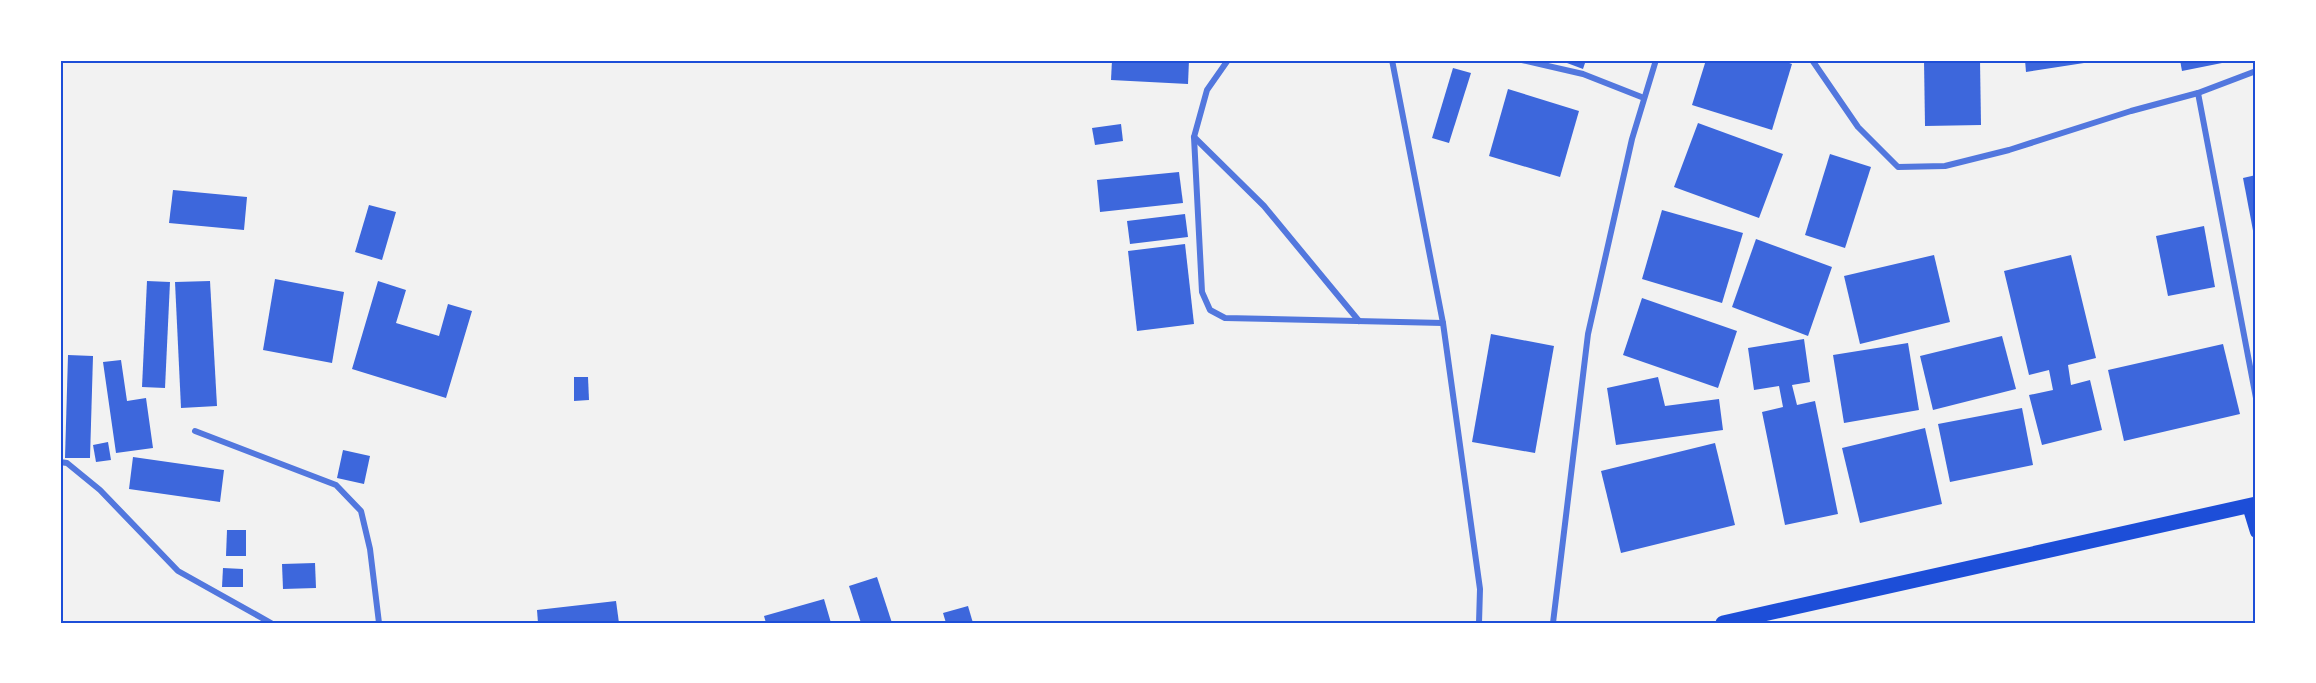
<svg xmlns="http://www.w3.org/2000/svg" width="2316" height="683" viewBox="0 0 2316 683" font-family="Signika,sans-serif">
	<rect width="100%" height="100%" fill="#f2f2f2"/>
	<g fill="#3d67dc">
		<polygon points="1112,60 1189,60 1188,84 1111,80"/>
		<polygon points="1559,60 1586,60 1583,69"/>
		<polygon points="1706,60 1781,60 1792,64 1772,130 1692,105"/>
		<polygon points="1924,60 1980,60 1981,125 1925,126"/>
		<polygon points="2025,60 2097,60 2097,61 2026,72"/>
		<polygon points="2180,60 2232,60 2232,61 2182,71"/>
		<polygon points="1453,68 1471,73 1449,143 1432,138"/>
		<polygon points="1508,89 1579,111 1560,177 1489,156"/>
		<polygon points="1698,123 1783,154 1759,218 1674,187"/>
		<polygon points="1121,124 1123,141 1095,145 1092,128"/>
		<polygon points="1830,154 1871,167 1845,248 1805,235"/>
		<polygon points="1179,172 1183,203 1100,212 1097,180"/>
		<polygon points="2256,175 2256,241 2255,241 2243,178"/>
		<polygon points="173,190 247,197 244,230 169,223"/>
		<polygon points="369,205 396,212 382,260 355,252"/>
		<polygon points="1662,210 1743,233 1722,303 1642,279"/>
		<polygon points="1185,214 1188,237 1130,244 1127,221"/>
		<polygon points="2204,226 2215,287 2168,296 2156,236"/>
		<polygon points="1756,239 1832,267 1808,336 1732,307"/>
		<polygon points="1185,244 1194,324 1137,331 1128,251"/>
		<polygon points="1934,255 1950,322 1860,344 1844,276"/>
		<polygon points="2071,255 2096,358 2068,365 2071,385 2090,380 2102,430 2042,445 2029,395 2053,390 2049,370 2029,375 2004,271"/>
		<polygon points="275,279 344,292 332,363 263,350"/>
		<polygon points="147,281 170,282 165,388 142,387"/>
		<polygon points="210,281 217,406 181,408 175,282"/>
		<polygon points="378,281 406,290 396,323 439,336 448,304 472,311 446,398 352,369"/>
		<polygon points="1642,298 1737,331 1718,388 1623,355"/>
		<polygon points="1491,334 1554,346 1535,453 1472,442"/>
		<polygon points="2002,336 2016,389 1933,410 1920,356"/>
		<polygon points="1804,339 1810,382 1792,385 1797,405 1815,401 1838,514 1785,525 1762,412 1783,407 1779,386 1754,390 1748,348"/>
		<polygon points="1908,343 1919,410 1844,423 1833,355"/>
		<polygon points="2223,344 2240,414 2124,441 2108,370"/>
		<polygon points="68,355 93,356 90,458 65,458"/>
		<polygon points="121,360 127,401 146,398 153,448 116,453 103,362"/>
		<polygon points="574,377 588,377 589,400 574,401"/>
		<polygon points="1658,377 1665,406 1719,399 1723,430 1616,445 1607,388"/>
		<polygon points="2022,408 2033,465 1950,482 1938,424"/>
		<polygon points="1925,428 1942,504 1860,523 1842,448"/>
		<polygon points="108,442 111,460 96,462 93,445"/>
		<polygon points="1715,443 1735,525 1621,553 1601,471"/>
		<polygon points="343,450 370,456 364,484 337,478"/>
		<polygon points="133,457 224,470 220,502 129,489"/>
		<polygon points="227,530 246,530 246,556 226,556"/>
		<polygon points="315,563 316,588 283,589 282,564"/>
		<polygon points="223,568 243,569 243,587 222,587"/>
		<polygon points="877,577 892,623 861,623 849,586"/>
		<polygon points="824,599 831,623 766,623 764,616"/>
		<polygon points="616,601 619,623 538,623 537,610"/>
		<polygon points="968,606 973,623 946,623 943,613"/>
	</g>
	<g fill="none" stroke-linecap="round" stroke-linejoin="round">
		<g stroke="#5277de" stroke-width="6">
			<polyline points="1228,60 1207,90 1194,137 1202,292 1210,310 1225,318 1443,323"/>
			<polyline points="1392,60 1443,323 1480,589 1479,623"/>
			<polyline points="1522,60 1583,74 1644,98"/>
			<polyline points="1812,60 1858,127 1898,167 1945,166 2009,150 2131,111 2198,93 2256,71"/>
			<polyline points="2198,93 2256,398"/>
			<polyline points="1194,137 1264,206 1359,321"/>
			<polyline points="195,431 336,485 361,511 370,549 379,623"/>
			<polyline points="60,462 67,463 100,490 178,571 271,623"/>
			<polyline points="1553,623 1588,334 1632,139 1656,60"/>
		</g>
		<polyline stroke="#1d4ed8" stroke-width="12" points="2248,506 2256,532"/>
		<polyline stroke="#1d4ed8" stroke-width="15" points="1723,623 2256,504"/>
	</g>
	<rect width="2316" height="683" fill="none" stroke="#ffffff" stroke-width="123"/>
	<rect x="62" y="62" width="2192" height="560" fill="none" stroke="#1d4ed8" stroke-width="2"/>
</svg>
